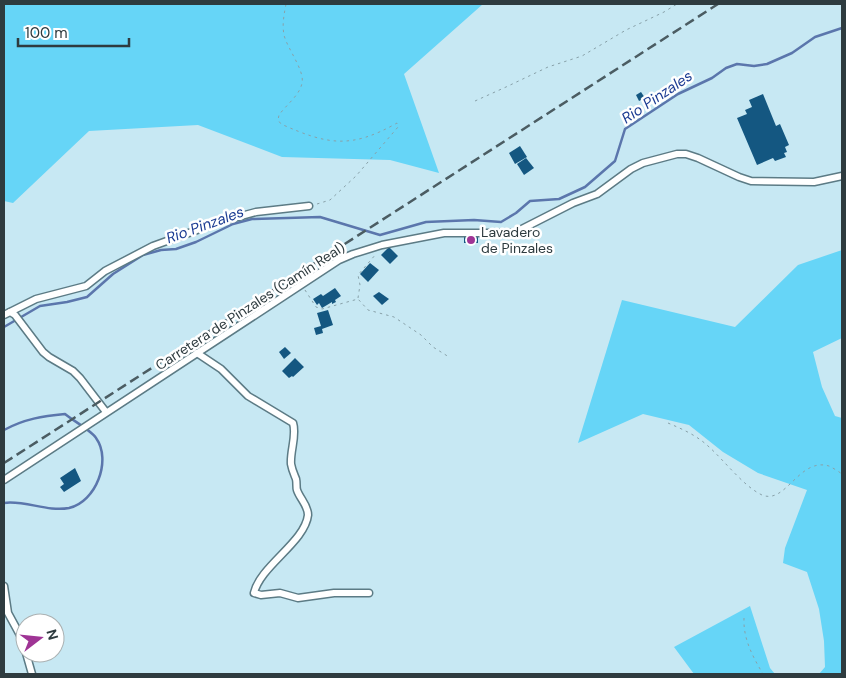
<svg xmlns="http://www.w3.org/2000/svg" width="846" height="678" viewBox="0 0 846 678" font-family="'DM Sans',sans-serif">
	<rect width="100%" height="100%" fill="#c7e8f3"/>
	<g fill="#66d5f7">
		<polygon points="4,4 483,4 404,74 439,173 390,160 282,157 198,125 89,131 13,203 4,201"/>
		<polygon points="842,250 842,338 813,352 822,387 835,416 842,418 842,674 819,674 825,667 824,641 819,609 807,572 783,563 785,548 807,490 758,473 723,452 689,425 643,414 578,443 622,300 735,327 798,265"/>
		<polygon points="750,606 770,668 775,674 694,674 674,647"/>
	</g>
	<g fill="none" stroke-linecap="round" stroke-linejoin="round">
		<g stroke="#5b76ac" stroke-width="2.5">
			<polyline points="4,327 40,306 67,302 87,297 113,274 143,255 161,250 176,249 196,242 233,224 252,219 320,217 380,235 426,222 474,220 501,222 516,213 530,201 559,199 585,187 615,161 625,129 678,94 712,78 726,68 737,64 754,66 767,64 792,53 815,37 842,28"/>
			<path d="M4 430C24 419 43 416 65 414 72 420 92 431 96 438 112 460 96 502 69 508 47 512 25 500 4 503"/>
		</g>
	</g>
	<g fill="#145781">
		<polygon points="641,92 645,98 639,101 636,95"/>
		<polygon points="763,94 776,126 780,124 789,145 785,147 787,152 784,153 786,157 775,161 773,158 757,165 737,118 747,114 745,110 752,107 749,100"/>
		<polygon points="520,146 527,157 515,164 509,153"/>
		<polygon points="526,158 534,168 524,175 517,164"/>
		<rect x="464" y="236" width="14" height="7"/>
		<polygon points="389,247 398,256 390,264 381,255"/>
		<polygon points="370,263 379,270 368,282 360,274"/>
		<polygon points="335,288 341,296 335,300 336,302 332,304 332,302 322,308 319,303 317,305 313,299 321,294 323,296"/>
		<polygon points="379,292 389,299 382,305 373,296"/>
		<polygon points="328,310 333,325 322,329 323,333 316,335 314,328 321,326 317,313"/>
		<polygon points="285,347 291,353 284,359 279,352"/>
		<polygon points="295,358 304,367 293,377 292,376 289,378 282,371"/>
		<polygon points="75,468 81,481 64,492 60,487 64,484 60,478"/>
	</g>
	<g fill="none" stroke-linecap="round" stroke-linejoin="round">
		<defs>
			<g id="street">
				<polyline points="10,312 36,299 86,286 105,271 153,246 219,222 256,212 309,206"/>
				<polyline points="4,315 10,312 15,315 43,352 49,357 73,371 80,378 106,412"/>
				<path d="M197 353 221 369 248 396 293 423C297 435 290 451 291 464 292 470 294 474 296 479 297 483 296 487 297 490 300 499 308 505 308 515 305 542 260 566 254 593L261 595 280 593 298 598 334 593H369"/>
				<polyline points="4,480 339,260 353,254 382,245 444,233 514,233 573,203 597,194 631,169 643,163 677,154 686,154 698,158 739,177 751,181 814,182 842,176"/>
				<polyline points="4,586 8,613 20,635 25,651"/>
				<polyline points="26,653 32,674"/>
			</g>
		</defs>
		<use href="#street" stroke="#5c7b85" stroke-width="9"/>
		<g stroke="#88a1a9" stroke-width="1" stroke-dasharray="2.5 4" stroke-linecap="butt">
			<path d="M286 4C284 15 282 24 284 35 287 48 305 71 302 83 300 95 286 105 279 115L278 120 281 124C328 145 351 149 397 123L398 127 356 176 330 200 317 204"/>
			<polyline points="475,101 506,87 548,67 582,56 626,30 664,12 677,4"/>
			<polyline points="305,290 316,307 322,309 358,299 368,310 394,317 421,335 433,347 449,357"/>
			<polyline points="358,298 360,285 358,275 376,254"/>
			<path d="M668 423C682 429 696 435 708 446 724 460 743 486 762 495 786 505 799 457 829 466 833 468 838 471 842 474"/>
			<path d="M744 618C743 639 753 657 763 674"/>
		</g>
		<use href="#street" stroke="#fff" stroke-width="6"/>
		<polyline stroke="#4b5c62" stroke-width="2.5" stroke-dasharray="10 5" stroke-linecap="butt" points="4,463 718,4"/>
	</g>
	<circle fill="#9f3495" stroke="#fff" stroke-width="2" cx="471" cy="240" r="5"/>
	<g text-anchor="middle" stroke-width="5" stroke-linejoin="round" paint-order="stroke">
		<g font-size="14" fill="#2e3b3f" stroke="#fff" text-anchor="start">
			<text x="481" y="237">Lavadero<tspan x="481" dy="16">de Pinzales</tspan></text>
		</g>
		<g font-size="14" fill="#2e3b3f" stroke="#fff">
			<text transform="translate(250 306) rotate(-33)" y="5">Carretera de Pinzales (Camín Real)</text>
		</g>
		<g font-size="15" font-style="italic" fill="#1c3c93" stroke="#fff">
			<text transform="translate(657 97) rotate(-34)" y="5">Rio Pinzales</text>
			<text transform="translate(205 225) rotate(-20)" y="5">Rio Pinzales</text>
		</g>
	</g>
	<rect width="846" height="678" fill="none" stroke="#2e3b3f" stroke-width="10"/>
	<g transform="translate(40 638) rotate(74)"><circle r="24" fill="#ffffff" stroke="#abb1b2"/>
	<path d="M0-4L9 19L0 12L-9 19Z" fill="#9f3495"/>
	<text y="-8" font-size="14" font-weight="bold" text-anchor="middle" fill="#2e3b3f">N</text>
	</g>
	<path d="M18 38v8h111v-8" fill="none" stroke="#2e3b3f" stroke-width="2.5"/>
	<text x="25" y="38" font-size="15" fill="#2e3b3f" stroke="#ffffff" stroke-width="4" paint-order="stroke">100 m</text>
</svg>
